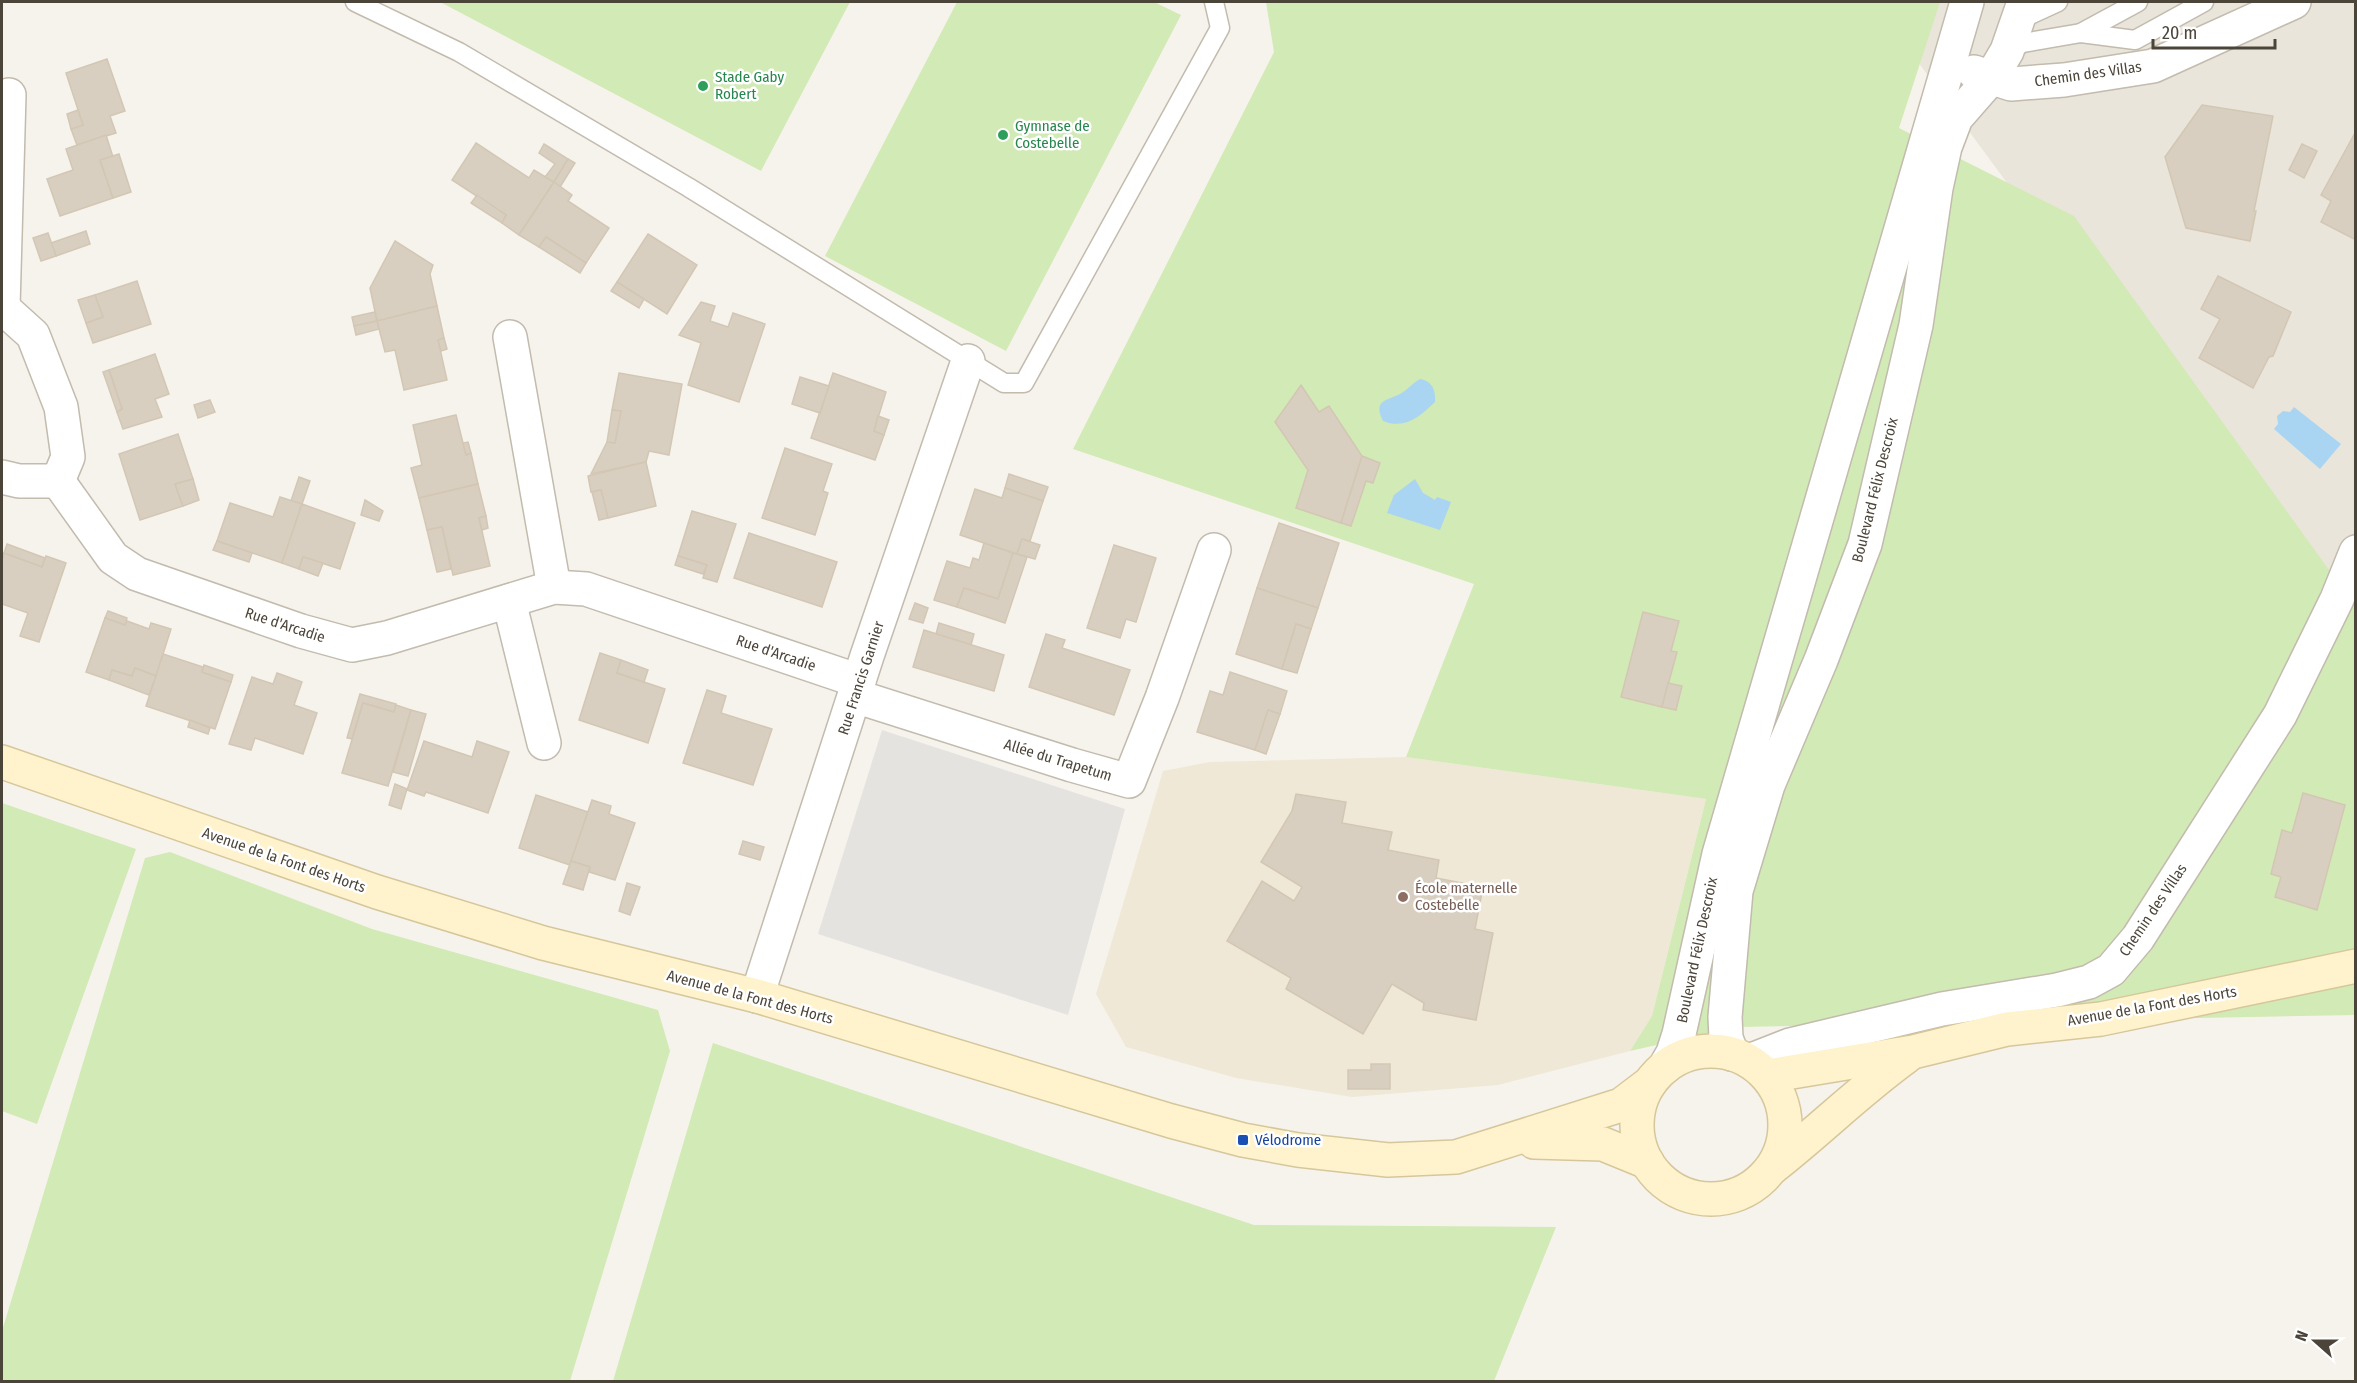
<svg xmlns="http://www.w3.org/2000/svg" width="2357" height="1383" viewBox="0 0 2357 1383" font-family="'Fira Sans Condensed',sans-serif">
	<rect width="100%" height="100%" fill="#f6f3ec"/>
	<polygon fill="#eae5da" points="1896,2 2355,2 2355,969 2271,541 1890,24"/>
	<polygon fill="#efe8d6" points="1406,757 1706,799 1652,1016 1630,1051 1498,1085 1352,1097 1236,1078 1126,1047 1096,994 1163,771 1210,762"/>
	<g fill="#d2eab5">
		<polygon points="440,2 850,2 761,171"/>
		<polygon points="957,2 1154,2 1181,15 1006,351 825,256"/>
		<polygon points="1266,2 1940,2 1899,128 2074,216 2355,606 2355,1015 1736,1027 1630,1051 1652,1016 1706,799 1406,757 1474,584 1073,449 1274,52"/>
		<polygon points="2,803 136,849 37,1124 2,1111"/>
		<polygon points="170,852 372,929 658,1010 670,1051 570,1381 2,1381 2,1331 145,858"/>
		<polygon points="713,1043 1254,1225 1556,1227 1494,1381 613,1381"/>
	</g>
	<polygon fill="#e5e3e0" points="882,730 1125,809 1068,1015 818,934"/>
	<g fill="#a9d4f2">
		<path d="M1420 379C1432 381 1436 390 1435 402 1420 416 1406 430 1383 421 1373 400 1386 401 1400 394 1408 390 1412 383 1420 379Z"/>
		<polygon points="2294,407 2341,444 2320,469 2274,429 2278,424 2277,416 2283,411 2290,412"/>
		<polygon points="1415,479 1423,493 1435,500 1437,497 1451,502 1440,530 1387,513 1394,495"/>
	</g>
	<g fill="#d8cfc1" stroke="#d3c7b4" stroke-width="1.5">
		<polygon points="107,59 125,111 110,116 116,133 77,145 71,129 83,125 66,73"/>
		<polygon points="2202,105 2273,116 2254,211 2256,211 2250,241 2186,228 2165,157"/>
		<polygon points="78,110 83,125 71,129 67,114"/>
		<polygon points="2356,131 2356,240 2321,222 2331,201 2321,195"/>
		<polygon points="106,135 113,157 100,160 113,198 60,216 47,179 73,170 66,149"/>
		<polygon points="476,143 529,178 534,170 554,182 519,235 502,223 506,215 452,180"/>
		<polygon points="544,144 568,159 554,182 545,177 555,164 539,153"/>
		<polygon points="2302,144 2317,151 2304,178 2289,170"/>
		<polygon points="119,154 131,192 113,198 100,160"/>
		<polygon points="568,159 575,163 560,187 554,182"/>
		<polygon points="554,182 572,195 568,201 609,228 586,263 546,237 539,247 519,235"/>
		<polygon points="477,195 506,215 502,223 471,203"/>
		<polygon points="86,231 90,244 56,256 51,243"/>
		<polygon points="48,233 56,256 41,261 33,238"/>
		<polygon points="648,234 697,265 667,314 617,282"/>
		<polygon points="546,237 586,263 580,273 539,247"/>
		<polygon points="395,241 433,265 430,274 437,306 377,321 370,288"/>
		<polygon points="2218,276 2291,312 2273,356 2269,357 2253,388 2199,358 2220,319 2201,309"/>
		<polygon points="137,281 151,324 93,343 86,323 103,317 95,295"/>
		<polygon points="617,282 644,299 639,308 611,291"/>
		<polygon points="95,295 103,317 86,323 78,300"/>
		<polygon points="701,302 715,306 710,321 728,327 733,313 765,324 739,402 688,385 701,343 679,335"/>
		<polygon points="437,306 444,338 438,340 447,380 404,390 395,350 385,352 377,321"/>
		<polygon points="375,312 377,321 354,326 352,317"/>
		<polygon points="377,321 379,329 356,335 354,326"/>
		<polygon points="444,338 447,349 441,351 438,340"/>
		<polygon points="155,354 169,394 155,399 162,417 123,429 117,412 122,409 109,370"/>
		<polygon points="109,370 122,409 117,412 103,372"/>
		<polygon points="619,373 682,384 669,455 649,451 646,462 591,474 607,442 615,443 621,411 612,410"/>
		<polygon points="833,373 886,392 874,431 884,435 875,460 811,438"/>
		<polygon points="800,377 829,386 820,413 792,404"/>
		<polygon points="1301,385 1319,412 1329,406 1362,456 1341,523 1296,508 1308,470 1275,422"/>
		<polygon points="210,400 215,412 198,418 194,405"/>
		<polygon points="612,410 621,411 615,443 607,442"/>
		<polygon points="456,415 466,455 471,453 478,484 419,498 411,468 422,465 413,425"/>
		<polygon points="878,416 889,420 884,435 874,431"/>
		<polygon points="178,434 193,479 175,484 183,506 140,520 119,454"/>
		<polygon points="468,442 471,453 466,455 463,443"/>
		<polygon points="785,448 832,464 823,491 828,493 815,535 762,518"/>
		<polygon points="1362,456 1380,463 1373,483 1366,481 1351,526 1341,523"/>
		<polygon points="646,462 656,506 608,518 601,490 591,492 588,476"/>
		<polygon points="1009,474 1048,487 1043,501 1005,488"/>
		<polygon points="299,477 310,481 302,504 291,501"/>
		<polygon points="193,479 199,500 183,506 175,484"/>
		<polygon points="478,484 486,516 479,518 490,566 453,575 442,527 427,530 419,498"/>
		<polygon points="1005,488 1043,501 1030,541 1022,539 1017,554 960,535 975,489 1002,498"/>
		<polygon points="601,490 608,518 599,520 592,492"/>
		<polygon points="280,497 302,504 282,563 217,541 230,503 273,517"/>
		<polygon points="365,500 383,511 379,521 361,515"/>
		<polygon points="302,504 355,523 340,569 303,557 299,569 282,563"/>
		<polygon points="692,511 736,524 717,582 703,578 707,565 678,556"/>
		<polygon points="486,516 488,528 482,530 479,518"/>
		<polygon points="1279,523 1339,543 1318,608 1257,588"/>
		<polygon points="442,527 451,569 437,572 427,530"/>
		<polygon points="749,533 837,562 822,607 734,578"/>
		<polygon points="1022,539 1040,545 1035,559 1017,554"/>
		<polygon points="217,541 252,553 249,562 213,550"/>
		<polygon points="984,543 1013,553 998,599 964,588 957,607 934,600 947,561 970,568 973,558 979,560"/>
		<polygon points="7,544 45,558 42,567 4,553"/>
		<polygon points="1114,545 1156,558 1136,622 1126,619 1120,638 1087,628"/>
		<polygon points="4,553 42,567 46,556 66,563 39,642 20,636 28,613 2,604 2,560"/>
		<polygon points="1013,553 1027,557 1005,623 957,607 964,588 998,599"/>
		<polygon points="678,556 707,565 703,574 675,565"/>
		<polygon points="303,557 323,563 318,576 299,569"/>
		<polygon points="1257,588 1318,608 1311,629 1296,624 1282,669 1236,654"/>
		<polygon points="915,603 928,608 923,623 909,619"/>
		<polygon points="108,611 127,618 125,625 105,618"/>
		<polygon points="1643,612 1679,621 1671,651 1677,652 1662,707 1621,697"/>
		<polygon points="105,618 125,625 127,621 149,629 151,623 171,629 156,676 135,668 132,676 112,670 109,680 86,672"/>
		<polygon points="939,623 974,634 971,645 936,634"/>
		<polygon points="1296,624 1311,629 1297,673 1282,669"/>
		<polygon points="924,630 1004,655 994,691 913,667"/>
		<polygon points="1046,634 1065,640 1062,648 1130,670 1114,715 1029,687"/>
		<polygon points="600,653 621,660 617,673 665,689 648,743 579,720"/>
		<polygon points="163,654 203,667 202,672 231,682 215,729 146,706"/>
		<polygon points="621,660 648,670 644,682 617,673"/>
		<polygon points="204,665 233,675 231,682 202,672"/>
		<polygon points="135,668 156,676 149,695 109,680 112,670 132,676"/>
		<polygon points="1230,672 1287,691 1280,714 1268,710 1255,750 1197,732 1210,691 1223,695"/>
		<polygon points="277,673 302,682 294,705 317,713 303,754 255,738 251,750 229,744 252,677 273,684"/>
		<polygon points="1668,683 1682,686 1676,710 1662,707"/>
		<polygon points="707,690 726,696 721,713 772,729 753,785 683,763"/>
		<polygon points="360,694 396,704 394,712 363,703 352,739 347,738"/>
		<polygon points="363,703 394,712 396,705 411,710 388,786 342,773"/>
		<polygon points="411,710 426,714 408,776 393,772"/>
		<polygon points="1268,710 1280,714 1266,754 1255,750"/>
		<polygon points="190,720 210,728 208,734 188,727"/>
		<polygon points="424,741 472,757 477,741 509,752 488,813 426,792 424,796 407,790"/>
		<polygon points="395,784 407,789 401,809 389,805"/>
		<polygon points="2303,793 2345,805 2317,910 2275,897 2281,877 2271,874 2282,830 2292,833"/>
		<polygon points="1296,794 1346,802 1342,823 1392,832 1388,850 1439,860 1436,878 1483,887 1475,929 1493,933 1476,1020 1423,1010 1424,1003 1392,984 1363,1034 1286,989 1291,978 1227,941 1262,881 1294,901 1302,887 1261,862 1292,811"/>
		<polygon points="536,795 588,812 570,865 519,848"/>
		<polygon points="592,800 611,806 609,814 635,823 615,880 589,872 590,867 571,861"/>
		<polygon points="743,841 764,847 760,860 739,854"/>
		<polygon points="571,861 590,867 583,890 563,884"/>
		<polygon points="627,883 640,887 630,915 619,911"/>
		<polygon points="1371,1064 1390,1064 1390,1089 1348,1089 1348,1070 1371,1070"/>
	</g>
	<g fill="none" stroke-linecap="round" stroke-linejoin="round">
		<defs>
			<g id="service">
				<polyline points="355,2 459,52 688,187 1004,383 1024,383 1220,28 1214,2"/>
				<polyline points="2017,21 2058,2"/>
				<polyline points="2081,33 2138,2"/>
				<polyline points="2007,51 2023,43 2081,33 2135,40 2204,2"/>
			</g>
			<g id="minor">
				<polyline points="1974,72 2011,84 2064,80 2153,66 2294,2"/>
				<polyline points="2,307 33,335 61,407 68,457 58,481"/>
				<polyline points="3,307 9,95"/>
				<polyline points="510,337 554,587"/>
				<polyline points="2,477 19,481 58,481"/>
				<polyline points="58,481 113,558 137,574 301,631 352,645 387,638 554,587 586,589 859,681"/>
				<polyline points="509,601 544,743"/>
				<polyline points="855,696 1072,765 1129,781 1162,698 1214,550"/>
				<polyline points="757,996 867,656 968,361"/>
				<polyline points="1732,1054 1726,1038 1725,1017 1736,891 1768,785 1821,660 1865,544 1916,325 1936,188 1945,147 1956,118 1991,78 2007,51 2024,2"/>
				<polyline points="1749,1061 1790,1045 1942,1009 2057,990 2089,982 2111,970 2138,938 2280,715 2337,599 2356,552"/>
				<polyline points="1665,1067 1673,1053 1679,1034 1719,854 1967,2"/>
			</g>
			<g id="secondary">
				<polyline points="2,762 377,892 543,943 757,996 1171,1121 1243,1140 1298,1150 1388,1160 1456,1157 1621,1105 1650,1083"/>
				<circle cx="1711" cy="1125" r="74"/>
				<polyline points="1767,1076 1913,1052 2007,1029 2101,1019 2356,966"/>
				<polyline points="1534,1142 1603,1144 1647,1162"/>
				<path d="M1773 1167C1819 1131 1859 1091 1906 1057"/>
			</g>
		</defs>
		<use href="#service" stroke="#c2bbae" stroke-width="21"/>
		<use href="#minor" stroke="#c2bbae" stroke-width="36"/>
		<use href="#secondary" stroke="#d6c79b" stroke-width="36"/>
		<use href="#service" stroke="#fff" stroke-width="18"/>
		<use href="#minor" stroke="#fff" stroke-width="33"/>
		<use href="#secondary" stroke="#fff3cd" stroke-width="33"/>
	</g>
	<g fill="#2e9e5b" stroke="#fff" stroke-width="2">
		<circle cx="703" cy="86" r="6"/>
		<circle cx="1003" cy="135" r="6"/>
	</g>
	<circle fill="#8d6e63" stroke="#fff" stroke-width="2" cx="1403" cy="897" r="6"/>
	<rect fill="#1a4fb4" stroke="#fff" stroke-width="2" x="1237" y="1134" width="12" height="12" rx="3"/>
	<g text-anchor="middle" stroke-width="5" stroke-linejoin="round" paint-order="stroke">
		<g font-size="15" fill="#4b4439" stroke="#fff">
			<text transform="translate(2088 74) rotate(-8)" y="5">Chemin des Villas</text>
			<text transform="translate(1875 490) rotate(-76)" y="5">Boulevard Félix Descroix</text>
			<text transform="translate(285 625) rotate(18)" y="5">Rue d'Arcadie</text>
			<text transform="translate(776 653) rotate(19)" y="5">Rue d'Arcadie</text>
			<text transform="translate(861 678) rotate(-72)" y="5">Rue Francis Garnier</text>
			<text transform="translate(1058 760) rotate(17)" y="5">Allée du Trapetum</text>
			<text transform="translate(284 860) rotate(19)" y="5">Avenue de la Font des Horts</text>
			<text transform="translate(2153 910) rotate(-56)" y="5">Chemin des Villas</text>
			<text transform="translate(1697 950) rotate(-78)" y="5">Boulevard Félix Descroix</text>
			<text transform="translate(750 997) rotate(15)" y="5">Avenue de la Font des Horts</text>
			<text transform="translate(2152 1006) rotate(-10)" y="5">Avenue de la Font des Horts</text>
		</g>
		<g font-size="15" fill="#27864d" stroke="#fff" text-anchor="start">
			<text x="715" y="82">Stade Gaby<tspan x="715" dy="17">Robert</tspan></text>
			<text x="1015" y="131">Gymnase de<tspan x="1015" dy="17">Costebelle</tspan></text>
		</g>
		<g font-size="15" fill="#785e54" stroke="#fff" text-anchor="start">
			<text x="1415" y="893">École maternelle<tspan x="1415" dy="17">Costebelle</tspan></text>
		</g>
		<g font-size="15" fill="#164399" stroke="#fff" text-anchor="start">
			<text x="1255" y="1145">Vélodrome</text>
		</g>
	</g>
	<rect width="2357" height="1383" fill="none" stroke="#4b4439" stroke-width="6"/>
	<g transform="translate(2315 1341) rotate(291)" stroke="#ffffff" stroke-width="4.5" paint-order="stroke">
	<path d="M0-4.5L10 22L0 15L-10 22Z" fill="#4b4439"/>
	<text y="-9" font-size="16" font-weight="bold" text-anchor="middle" fill="#4b4439">N</text>
	</g>
	<path d="M2153 39v9h122v-9" fill="none" stroke="#4b4439" stroke-width="3"/>
	<text x="2162" y="39" font-size="18" fill="#4b4439" stroke="#ffffff" stroke-width="4.5" paint-order="stroke">20 m</text>
</svg>
